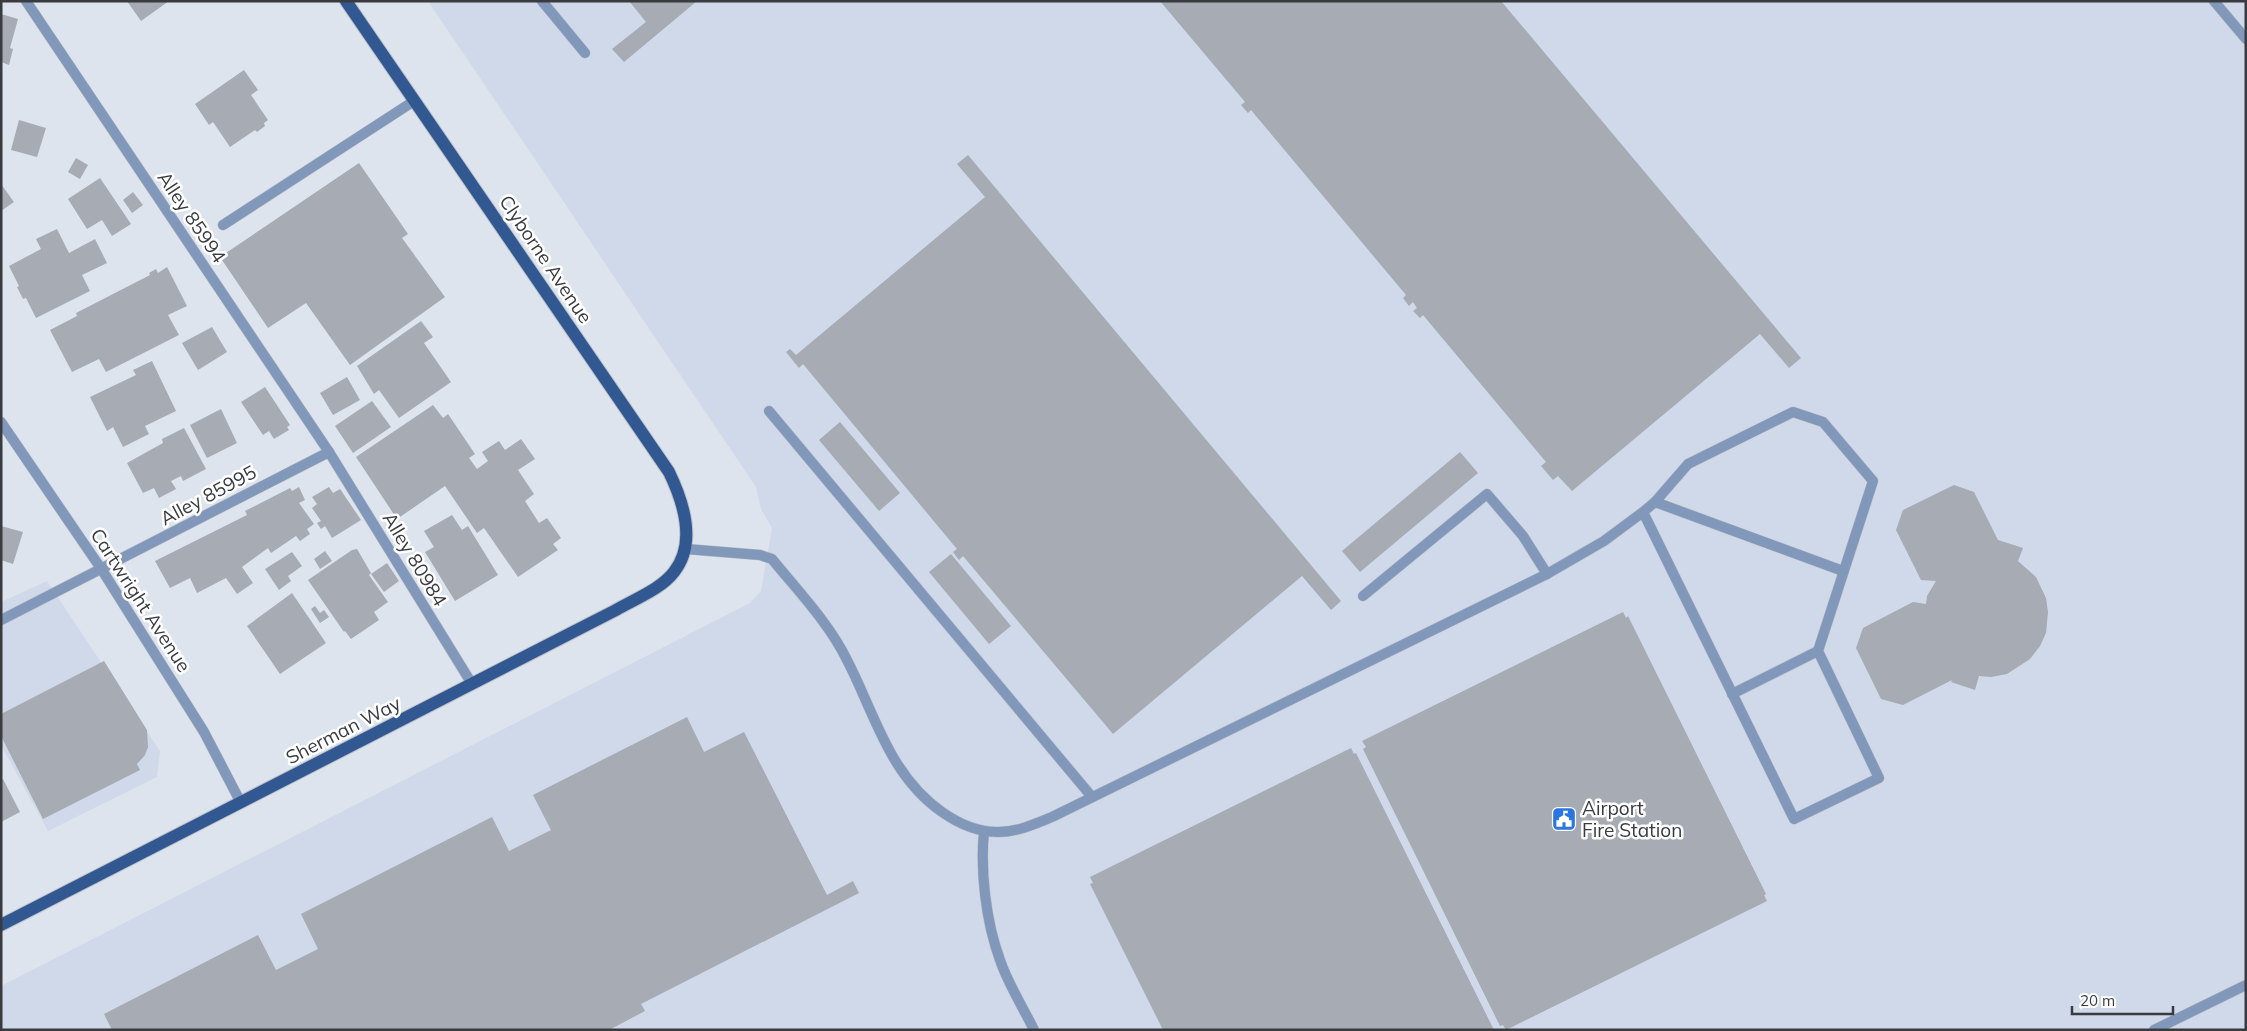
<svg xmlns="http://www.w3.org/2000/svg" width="2247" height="1031" viewBox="0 0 2247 1031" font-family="Mulish,sans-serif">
	<rect width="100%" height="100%" fill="#dee4ed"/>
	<g fill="#cfd9e9">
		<polygon points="428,1 2246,1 2246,1030 1,1030 1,986 750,603 761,591 772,528 761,509 756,487"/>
		<polygon points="47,581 160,751 157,777 48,831 1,745 1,602"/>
	</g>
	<g fill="#a6abb4">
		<polygon points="127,1 169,1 141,21"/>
		<polygon points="629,1 697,1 624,62 612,49 646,22"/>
		<polygon points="1160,1 1501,1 1801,358 1789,368 1760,334 1572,491 1558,476 1553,480 1541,466 1546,462 1423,315 1420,318 1413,311 1417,308 1413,302 1409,306 1403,298 1406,295 1251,110 1248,113 1241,105 1245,102"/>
		<polygon points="1,14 18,19 10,48 13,49 9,65 1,62"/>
		<polygon points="244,70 258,90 251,95 268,120 264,123 265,126 257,132 255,130 230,147 213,122 209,125 195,104"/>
		<polygon points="19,120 46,128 37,157 11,150"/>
		<polygon points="968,155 1341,601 1331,610 1302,576 1113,734 963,556 959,560 953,552 957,549 803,364 799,368 786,352 790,349 796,355 985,197 957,164"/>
		<polygon points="76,158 88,165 80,179 68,172"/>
		<polygon points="359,163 408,234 402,238 445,297 350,365 306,303 268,328 220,257"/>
		<polygon points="100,178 131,224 112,236 102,220 87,229 68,199"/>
		<polygon points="1,184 14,202 1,211"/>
		<polygon points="133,192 143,205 132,213 123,200"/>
		<polygon points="57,229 69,253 95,239 107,263 82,275 90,291 36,318 26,298 23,299 17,287 19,286 9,266 41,249 36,239"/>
		<polygon points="167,267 187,306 168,315 179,335 106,372 99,359 72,372 50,330 77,316 76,313 150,275 149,273 156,269 158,273"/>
		<polygon points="421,321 433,337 424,343 451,382 399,418 379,390 374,394 357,366"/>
		<polygon points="212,327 227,352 198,370 182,343"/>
		<polygon points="152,361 176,411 145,426 149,434 123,447 113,427 107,431 90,397 136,375 133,370"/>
		<polygon points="347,377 360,400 333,415 320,393"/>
		<polygon points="265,387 290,425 287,427 289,430 274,439 269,431 263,435 241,402"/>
		<polygon points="372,401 391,427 353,453 335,426"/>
		<polygon points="433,405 443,418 448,414 475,454 469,458 477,469 488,461 482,452 499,441 505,450 521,439 535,459 518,470 534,494 525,501 539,523 547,518 561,538 553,544 558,550 518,577 484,528 477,533 445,486 397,519 356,457"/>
		<polygon points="221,409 237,443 207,458 190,425"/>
		<polygon points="840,422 900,493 879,511 819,440"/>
		<polygon points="184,428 206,469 183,481 181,476 171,481 176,489 159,498 154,488 143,493 127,463 163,443 162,439"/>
		<polygon points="1460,452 1478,473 1360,572 1342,551"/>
		<polygon points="1954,485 1974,492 1998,540 2023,548 2018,561 2036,577 2046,598 2048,612 2046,633 2040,646 2030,659 2007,674 1991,677 1979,676 1975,690 1951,682 1952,680 1903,705 1881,699 1856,648 1863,628 1913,602 1926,604 1927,596 1936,581 1921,580 1896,530 1903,510"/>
		<polygon points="299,487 305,500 299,503 314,524 307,529 310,534 300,541 296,536 271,553 268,548 242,567 253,583 237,594 226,578 197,593 190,578 170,588 155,561 247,515 245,511 290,488 292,491"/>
		<polygon points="329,487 333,493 340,489 361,520 332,538 325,526 321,529 317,523 321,521 312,508 317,504 312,497"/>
		<polygon points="452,515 462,530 468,526 498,575 455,601 425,552 434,547 424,531"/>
		<polygon points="1,526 23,532 13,564 1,560"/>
		<polygon points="357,549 371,573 369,575 388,602 374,612 379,620 351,639 345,631 344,632 308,580 352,550"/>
		<polygon points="325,551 332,561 320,569 314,559"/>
		<polygon points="292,552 302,566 288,576 291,581 279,590 265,569"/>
		<polygon points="951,554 1011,626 989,644 929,572"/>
		<polygon points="387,563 399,581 384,592 371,574"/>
		<polygon points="292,593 326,643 280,674 247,626"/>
		<polygon points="315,606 320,613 324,610 329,617 320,623 311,609"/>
		<polygon points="1623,612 1626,618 1628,616 1766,894 1764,895 1767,901 1506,1030 1503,1025 1500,1026 1363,749 1366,747 1362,741"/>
		<polygon points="104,661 147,730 148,747 145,755 137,764 140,770 43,819 1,736 1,714"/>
		<polygon points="687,717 704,752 744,732 827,895 853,881 859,893 641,1004 645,1011 609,1030 112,1030 104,1014 258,935 276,970 318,949 301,914 492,817 509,851 551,830 533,795"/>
		<polygon points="1351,748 1354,754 1356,753 1494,1030 1163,1030 1090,884 1093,883 1090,877"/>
		<polygon points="3,779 20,812 1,822 1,780"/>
	</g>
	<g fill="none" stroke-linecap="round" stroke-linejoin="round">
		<defs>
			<g id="service">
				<polyline points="26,1 329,452 472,684"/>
				<polyline points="542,1 585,53"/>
				<polyline points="2214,1 2246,39"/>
				<polyline points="223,225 414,101"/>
				<polyline points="769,411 1092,797"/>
				<polyline points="1655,502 1843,571"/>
				<path d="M686 549 760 555 772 559C798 591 829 623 847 660 875 714 889 775 942 812 959 824 977 832 998 832 1017 832 1035 824 1052 817L1547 574 1604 541 1643 512 1655 502 1688 464 1793 412 1823 422 1873 481 1818 651 1879 778 1794 819 1643 512"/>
				<polyline points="1363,596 1487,494 1523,536 1547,574"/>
				<polyline points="1,620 329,452"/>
				<polyline points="1732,694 1818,651"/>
				<path d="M984 831C980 871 986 922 1000 960 1008 984 1023 1007 1034 1030"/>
				<polyline points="2154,1030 2246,985"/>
			</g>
			<polyline id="minor" points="1,422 102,570 204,732 241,803"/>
			<path id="primary" d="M1 925 616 610C635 599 661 589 674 572 697 543 683 501 669 472L346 1"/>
		</defs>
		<use href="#service" stroke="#bdc2ca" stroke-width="11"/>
		<use href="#minor" stroke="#bdc2ca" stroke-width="11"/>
		<use href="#primary" stroke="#bdc2ca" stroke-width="14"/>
		<use href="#service" stroke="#8298ba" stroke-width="10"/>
		<use href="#minor" stroke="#8298ba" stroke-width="10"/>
		<use href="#primary" stroke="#325892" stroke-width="12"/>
	</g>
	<defs>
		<symbol id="civic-square" viewBox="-11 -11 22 22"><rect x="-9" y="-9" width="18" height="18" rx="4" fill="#2b75e1" stroke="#fff"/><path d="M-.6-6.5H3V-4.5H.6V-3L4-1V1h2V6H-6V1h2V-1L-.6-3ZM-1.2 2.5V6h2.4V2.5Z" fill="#fff"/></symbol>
	</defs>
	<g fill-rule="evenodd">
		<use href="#civic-square" x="1550" y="805" width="28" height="28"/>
	</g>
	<g text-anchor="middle" stroke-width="5" stroke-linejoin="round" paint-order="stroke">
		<g font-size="19" fill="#393b3e" stroke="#fff">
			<text transform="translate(192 217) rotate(56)" y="7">Alley 85994</text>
			<text transform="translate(546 259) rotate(56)" y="7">Clyborne Avenue</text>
			<text transform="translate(208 495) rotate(-28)" y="7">Alley 85995</text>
			<text transform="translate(415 559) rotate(59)" y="7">Alley 80984</text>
			<text transform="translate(141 600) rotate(57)" y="7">Cartwright Avenue</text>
			<text transform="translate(343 730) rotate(-27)" y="7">Sherman Way</text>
		</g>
		<g font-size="19" fill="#393b3e" stroke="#fff" text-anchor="start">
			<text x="1582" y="815">Airport<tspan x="1582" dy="22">Fire Station</tspan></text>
		</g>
	</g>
	<rect width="2247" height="1031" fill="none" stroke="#393b3e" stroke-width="5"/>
	<path d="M2072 1006v8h101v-8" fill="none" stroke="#393b3e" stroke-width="2.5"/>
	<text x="2080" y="1006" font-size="15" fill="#393b3e" stroke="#ffffff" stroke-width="4" paint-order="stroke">20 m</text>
</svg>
